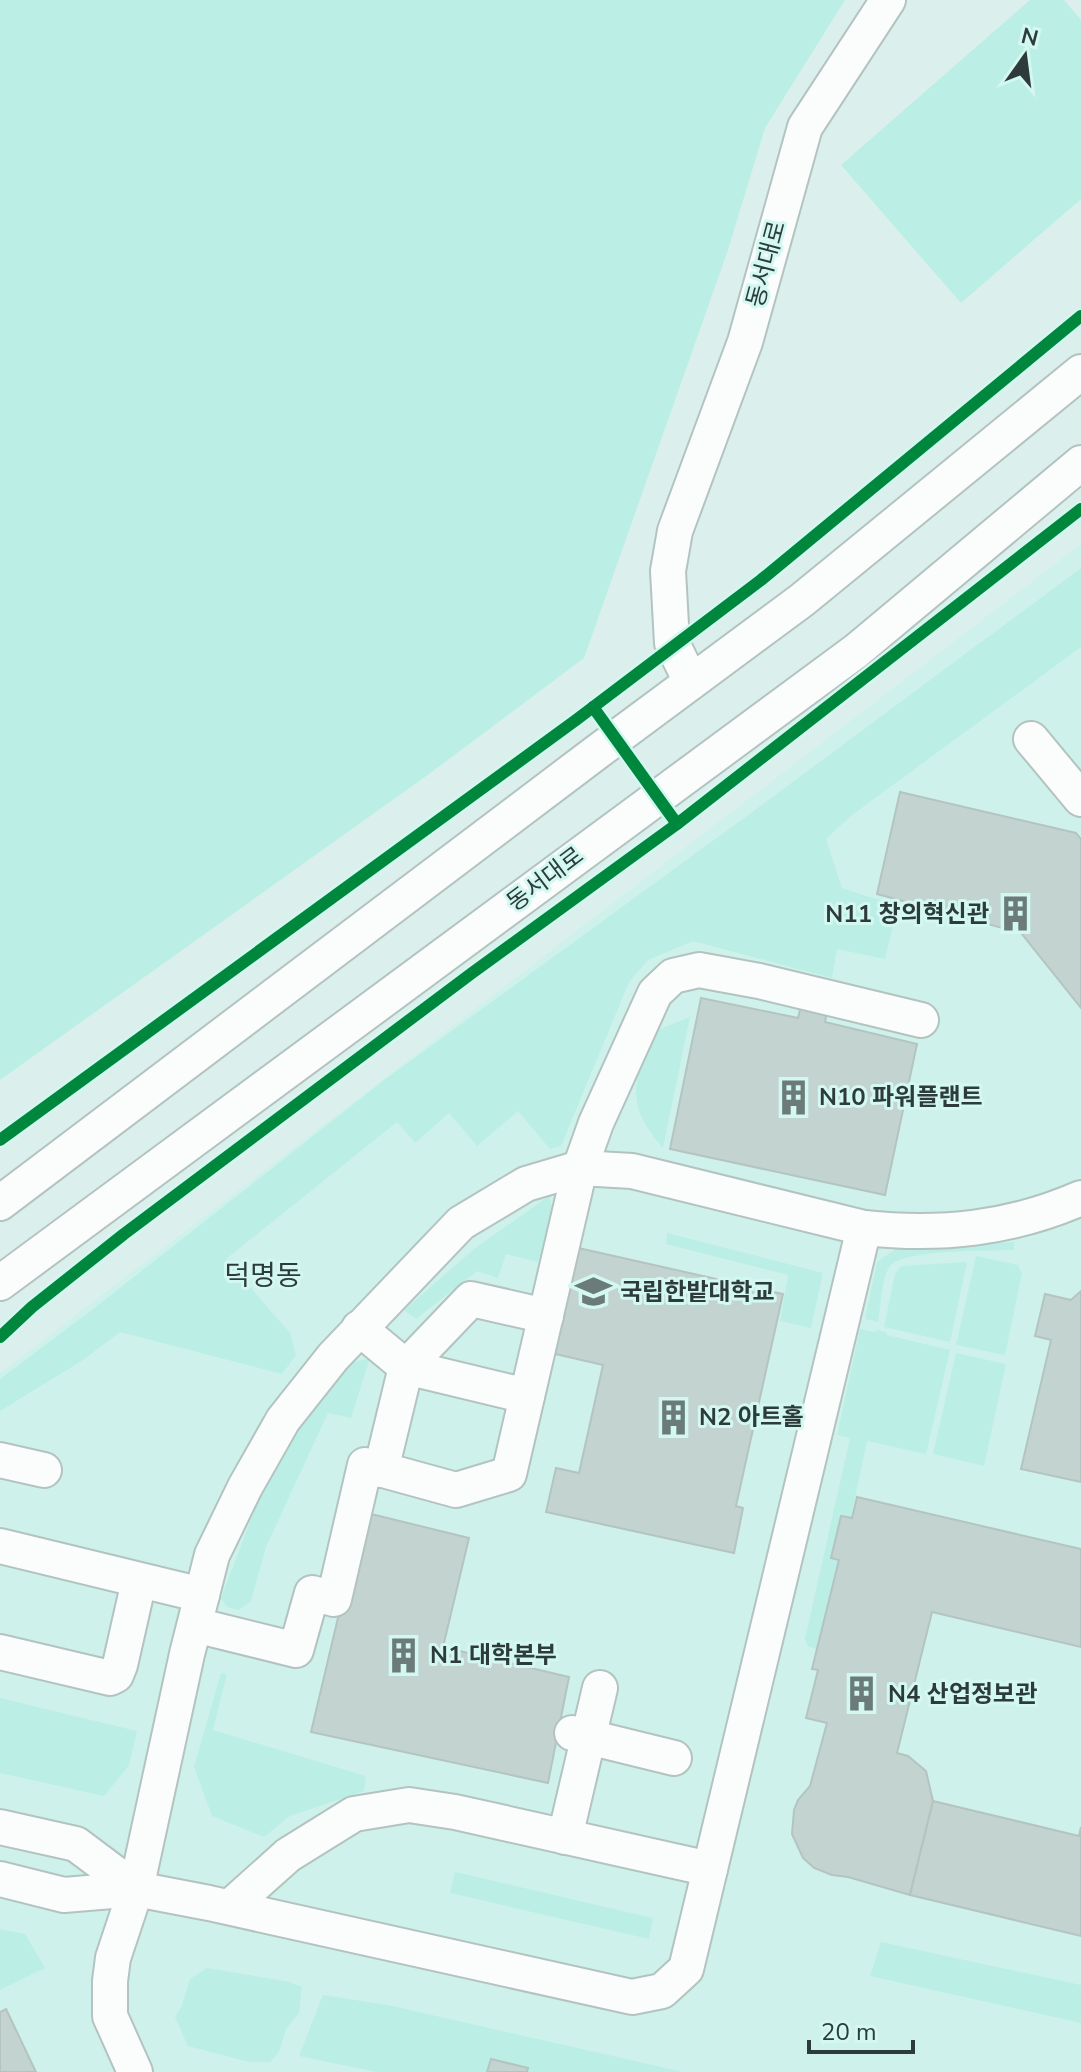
<svg xmlns="http://www.w3.org/2000/svg" width="1081" height="2072" viewBox="0 0 1081 2072" font-family="'Nunito Sans','Noto Sans KR',sans-serif">
	<rect width="100%" height="100%" fill="#dbf0ec"/>
	<polygon fill="#cef2eb" points="1081,544 1081,2072 0,2072 0,1373"/>
	<g fill="#bbeee5">
		<polygon points="0,0 845,0 765,128 728,250 584,658 429,774 0,1080"/>
		<polygon points="1030,0 1064,0 1081,20 1081,199 961,303 841,165"/>
		<polygon points="1081,568 1081,647 852,815 826,839 842,888 898,906 885,959 837,949 832,978 693,941 648,960 629,982 561,1146 550,1149 518,1111 477,1146 449,1113 415,1143 397,1122 226,1259 290,1333 296,1355 282,1374 120,1332 83,1360 0,1411 0,1379 97,1306 387,1078 751,813"/>
		<path d="M690 1017 663 1148C624 1104 633 1080 655 1031Z"/>
		<polygon points="549,1196 553,1211 538,1262 506,1254 498,1278 477,1271 416,1319 404,1310 474,1249"/>
		<polygon points="667,1233 823,1273 811,1328 780,1321 788,1275 666,1244"/>
		<path d="M1014 1242V1250C990 1251 904 1249 890 1266 881 1278 881 1306 878 1322L865 1319 877 1262 897 1248Z"/>
		<polygon points="976,1256 1018,1265 1022,1273 1005,1355 956,1345"/>
		<polygon points="967,1262 950,1342 884,1327 895,1274 901,1266"/>
		<polygon points="860,1329 875,1332 877,1330 886,1332 887,1335 950,1350 926,1454 867,1441 824,1644 819,1650 808,1646 805,1639 850,1438 837,1435"/>
		<polygon points="956,1353 1006,1364 984,1466 933,1454"/>
		<polygon points="370,1358 351,1418 328,1413 266,1547 251,1601 239,1610 227,1607 221,1598 270,1469 292,1432 346,1364"/>
		<polygon points="221,1673 227,1674 213,1730 366,1776 364,1791 290,1816 264,1837 212,1816 194,1767"/>
		<polygon points="0,1698 137,1731 129,1765 104,1796 0,1773"/>
		<polygon points="455,1872 653,1918 649,1939 450,1893"/>
		<polygon points="0,1929 25,1934 45,1968 0,1990"/>
		<polygon points="881,1942 1081,1985 1081,2023 870,1976"/>
		<polygon points="207,1968 290,1982 302,1987 299,2013 286,2029 279,2052 270,2062 249,2062 188,2046 175,2017 182,2005 190,1979"/>
		<polygon points="323,1995 388,2005 683,2072 376,2072 299,2056"/>
	</g>
	<g fill="#c3d3d0" stroke="#b4c4c1" stroke-width="2">
		<polygon points="900,792 1076,833 1081,839 1081,1008 1021,933 877,894"/>
		<polygon points="701,998 798,1018 801,1006 827,1012 825,1022 917,1044 885,1195 670,1149"/>
		<polygon points="574,1247 783,1294 736,1506 743,1508 734,1553 546,1512 556,1468 579,1473 603,1365 551,1353"/>
		<polygon points="1081,1291 1081,1482 1021,1469 1051,1340 1035,1336 1045,1294 1071,1300"/>
		<polygon points="857,1497 1081,1549 1081,1647 932,1612 897,1753 908,1756 926,1771 933,1801 910,1895 848,1877 832,1875 814,1868 803,1858 792,1834 794,1810 798,1800 810,1786 827,1723 806,1718 818,1670 812,1669 839,1560 831,1558 841,1516 852,1518"/>
		<polygon points="363,1512 469,1538 443,1647 569,1677 548,1783 311,1732"/>
		<polygon points="933,1801 1079,1836 1081,1827 1081,1936 910,1895"/>
		<polygon points="6,2009 36,2072 0,2072 0,2012"/>
		<polygon points="491,2059 528,2068 527,2072 487,2072"/>
	</g>
	<g fill="none" stroke-linecap="round" stroke-linejoin="round">
		<defs>
			<g id="minor">
				<polyline points="691,682 672,643 668,571 675,531 745,342 805,127 888,0"/>
				<polyline points="1031,739 1081,799"/>
				<polyline points="0,1203 597,752 802,600 1081,372"/>
				<polyline points="0,1283 856,651 1081,463"/>
				<polyline points="359,1328 406,1367 471,1299 546,1316"/>
				<polyline points="0,1460 44,1470"/>
				<polyline points="381,1470 406,1367 527,1396"/>
				<polyline points="0,1546 202,1595"/>
				<polyline points="195,1625 296,1650 312,1593 334,1599 365,1465 456,1490 509,1474 580,1168 596,1123 655,993 673,976 699,970 759,981 921,1020"/>
				<polyline points="0,1652 110,1678 116,1675 120,1665 139,1581"/>
				<polyline points="572,1733 674,1758"/>
				<polyline points="0,1827 76,1844 136,1889"/>
				<polyline points="565,1837 600,1688"/>
				<polyline points="0,1879 64,1895 136,1889 209,1903 632,1997 662,1991 686,1969 864,1228"/>
				<polyline points="230,1907 288,1855 354,1814 409,1805 455,1812 710,1869"/>
				<path d="M135 2072 110 2016V1981L113 1958 136 1889 187 1654 212 1555 245 1487 283 1420 333 1357 461 1223 526 1184 580 1168 632 1171 864 1228C941 1236 1010 1229 1081 1198"/>
			</g>
		</defs>
		<use href="#minor" stroke="#b3c3c0" stroke-width="38"/>
		<use href="#minor" stroke="#fafdfc" stroke-width="34"/>
		<defs>
			<g id="cycleway">
				<polyline points="593,707 677,824"/>
				<polyline points="0,1140 576,720 761,580 1081,316"/>
				<polyline points="0,1337 32,1307 124,1234 472,973 677,824 1081,509"/>
			</g>
		</defs>
		<use href="#cycleway" stroke="#d3f8f1" stroke-width="17"/>
		<use href="#cycleway" stroke="#00873e" stroke-width="12"/>
	</g>
	<defs>
		<symbol id="building-bare" viewBox="-9 -9 18 18"><path d="M-4-6H4V6H1V3H-1V6H-4ZM-2.5-4.3h1.7v1.8h-1.7ZM.8-4.3h1.7v1.8H.8ZM-2.5-1h1.7V.8h-1.7ZM.8-1h1.7V.8H.8Z" fill="#6a7b78" stroke="#d3f8f1" stroke-width="2.5" paint-order="stroke"/></symbol>
		<symbol id="university-bare" viewBox="-9 -9 18 18"><path d="M0-5L7-2L0 1L-7-2ZM-4 1L0 2.5L4 1V4Q0 6-4 4Z" fill="#6a7b78" stroke="#d3f8f1" stroke-width="2.5" paint-order="stroke"/></symbol>
	</defs>
	<g fill-rule="evenodd">
		<use href="#building-bare" x="990" y="888" width="51" height="51"/>
		<use href="#building-bare" x="768" y="1072" width="51" height="51"/>
		<use href="#university-bare" x="568" y="1266" width="51" height="51"/>
		<use href="#building-bare" x="648" y="1392" width="51" height="51"/>
		<use href="#building-bare" x="378" y="1630" width="51" height="51"/>
		<use href="#building-bare" x="836" y="1668" width="51" height="51"/>
	</g>
	<g text-anchor="middle" stroke-width="6" stroke-linejoin="round" paint-order="stroke">
		<g font-size="24" fill="#2d3c3a" stroke="#d3f8f1">
			<text transform="translate(766 264) rotate(-75)" y="8">동서대로</text>
			<text transform="translate(545 879) rotate(-37)" y="8">동서대로</text>
		</g>
		<g font-size="24" font-weight="bold" fill="#2d3c3a" stroke="#d3f8f1" text-anchor="start">
			<text x="989" y="922" text-anchor="end">N11 창의혁신관</text>
			<text x="819" y="1105">N10 파워플랜트</text>
			<text x="620" y="1300">국립한밭대학교</text>
			<text x="699" y="1425">N2 아트홀</text>
			<text x="430" y="1663">N1 대학본부</text>
			<text x="888" y="1702">N4 산업정보관</text>
		</g>
		<g font-size="28" fill="#2d3c3a" stroke="#d3f8f1">
			<text x="263" y="1285">덕명동</text>
		</g>
	</g>
	<g transform="translate(1025 56) rotate(14)" stroke="#d3f8f1" stroke-width="6" paint-order="stroke">
	<path d="M0-6L14 30L0 20L-14 30Z" fill="#2d3c3a"/>
	<text y="-12" font-size="22" font-weight="bold" text-anchor="middle" fill="#2d3c3a">N</text>
	</g>
	<path d="M809 2040v12h104v-12" fill="none" stroke="#2d3c3a" stroke-width="4"/>
	<text x="821" y="2040" font-size="24" fill="#2d3c3a" stroke="#d3f8f1" stroke-width="6" paint-order="stroke">20 m</text>
</svg>
